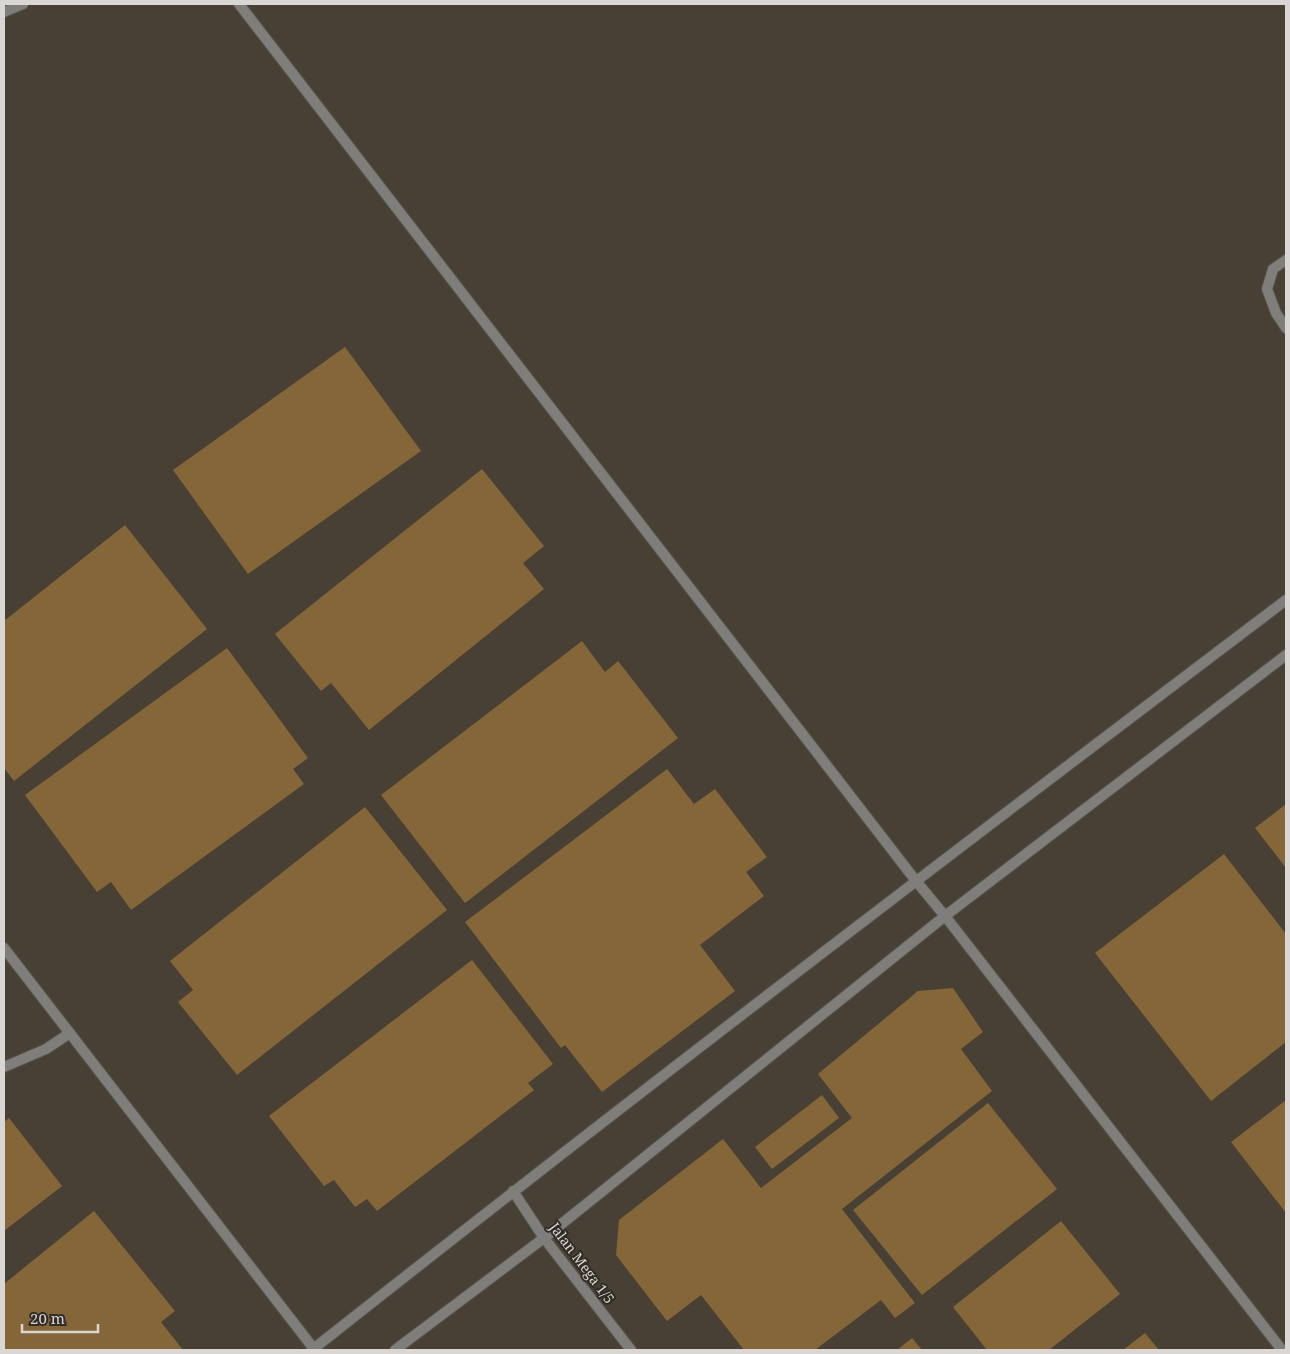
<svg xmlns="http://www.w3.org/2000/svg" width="1290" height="1354" viewBox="0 0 1290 1354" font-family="'Noto Serif',serif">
	<rect width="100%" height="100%" fill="#3b3730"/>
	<rect fill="#484034" x="4" y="4" width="1282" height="1346"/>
	<g fill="#846639">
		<polygon points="345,347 421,451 248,574 173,470"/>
		<polygon points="482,469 544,546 523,563 544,589 369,730 331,683 321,691 275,634"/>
		<polygon points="125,525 207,629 14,781 4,768 4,621"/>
		<polygon points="582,641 605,672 618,661 678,738 465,903 381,795"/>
		<polygon points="227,648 308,758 293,769 304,784 131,910 111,882 97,892 25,795"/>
		<polygon points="667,769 694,804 715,789 767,857 746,872 764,896 700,945 735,991 602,1092 565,1045 561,1048 465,922"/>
		<polygon points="1286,804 1286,868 1255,828"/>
		<polygon points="365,807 447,910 237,1075 178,1002 193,990 170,961"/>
		<polygon points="1224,854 1286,934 1286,1042 1211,1101 1095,953"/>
		<polygon points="472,960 553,1064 528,1083 534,1090 377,1211 367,1199 355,1207 334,1180 324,1186 269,1116"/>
		<polygon points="953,988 983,1032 961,1049 992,1091 842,1209 915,1303 895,1318 881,1300 815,1350 744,1350 701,1295 667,1321 616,1255 619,1220 723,1139 761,1188 852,1118 818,1074 918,991"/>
		<polygon points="822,1095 839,1118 772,1169 755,1147"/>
		<polygon points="1286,1100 1286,1213 1231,1142"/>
		<polygon points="988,1103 1057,1189 922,1295 853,1210"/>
		<polygon points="9,1118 62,1186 4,1231 4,1122"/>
		<polygon points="94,1211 175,1311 161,1322 183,1350 4,1350 4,1284"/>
		<polygon points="1061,1221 1120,1294 1049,1350 987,1350 953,1307"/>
		<polygon points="1145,1333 1159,1350 1123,1350"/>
		<polygon points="912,1338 922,1350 897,1350"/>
	</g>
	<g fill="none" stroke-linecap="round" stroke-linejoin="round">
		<defs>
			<g id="service">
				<polyline points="1286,260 1273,269 1267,289 1276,313 1286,328"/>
				<polyline points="4,1067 46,1049 70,1033"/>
			</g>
			<g id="minor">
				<polyline points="239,4 916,881 945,916 1282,1350"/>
				<polyline points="4,12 23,4"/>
				<polyline points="4,948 314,1349"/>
				<polyline points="513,1191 544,1238 631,1350"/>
				<path d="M312 1350C633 1096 960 847 1286 600"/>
				<polyline points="395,1350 544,1238 945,916 1286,655"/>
			</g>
		</defs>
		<use href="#service" stroke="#57544d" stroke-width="12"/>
		<use href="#minor" stroke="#57544d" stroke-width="12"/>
		<use href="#service" stroke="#807e7b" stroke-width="10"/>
		<use href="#minor" stroke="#807e7b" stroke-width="10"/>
	</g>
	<g text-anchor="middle" stroke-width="4" stroke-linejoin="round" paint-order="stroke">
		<g font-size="14" fill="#d9d6d3" stroke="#312c26">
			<text transform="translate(582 1263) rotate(53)" y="5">Jalan Mega 1/5</text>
		</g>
	</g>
	<rect width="1290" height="1354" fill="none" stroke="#d9d6d3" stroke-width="10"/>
	<path d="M22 1324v8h76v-8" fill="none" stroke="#d9d6d3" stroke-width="2.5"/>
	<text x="30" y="1324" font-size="15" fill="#d9d6d3" stroke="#312c26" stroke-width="4" paint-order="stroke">20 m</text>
</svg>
